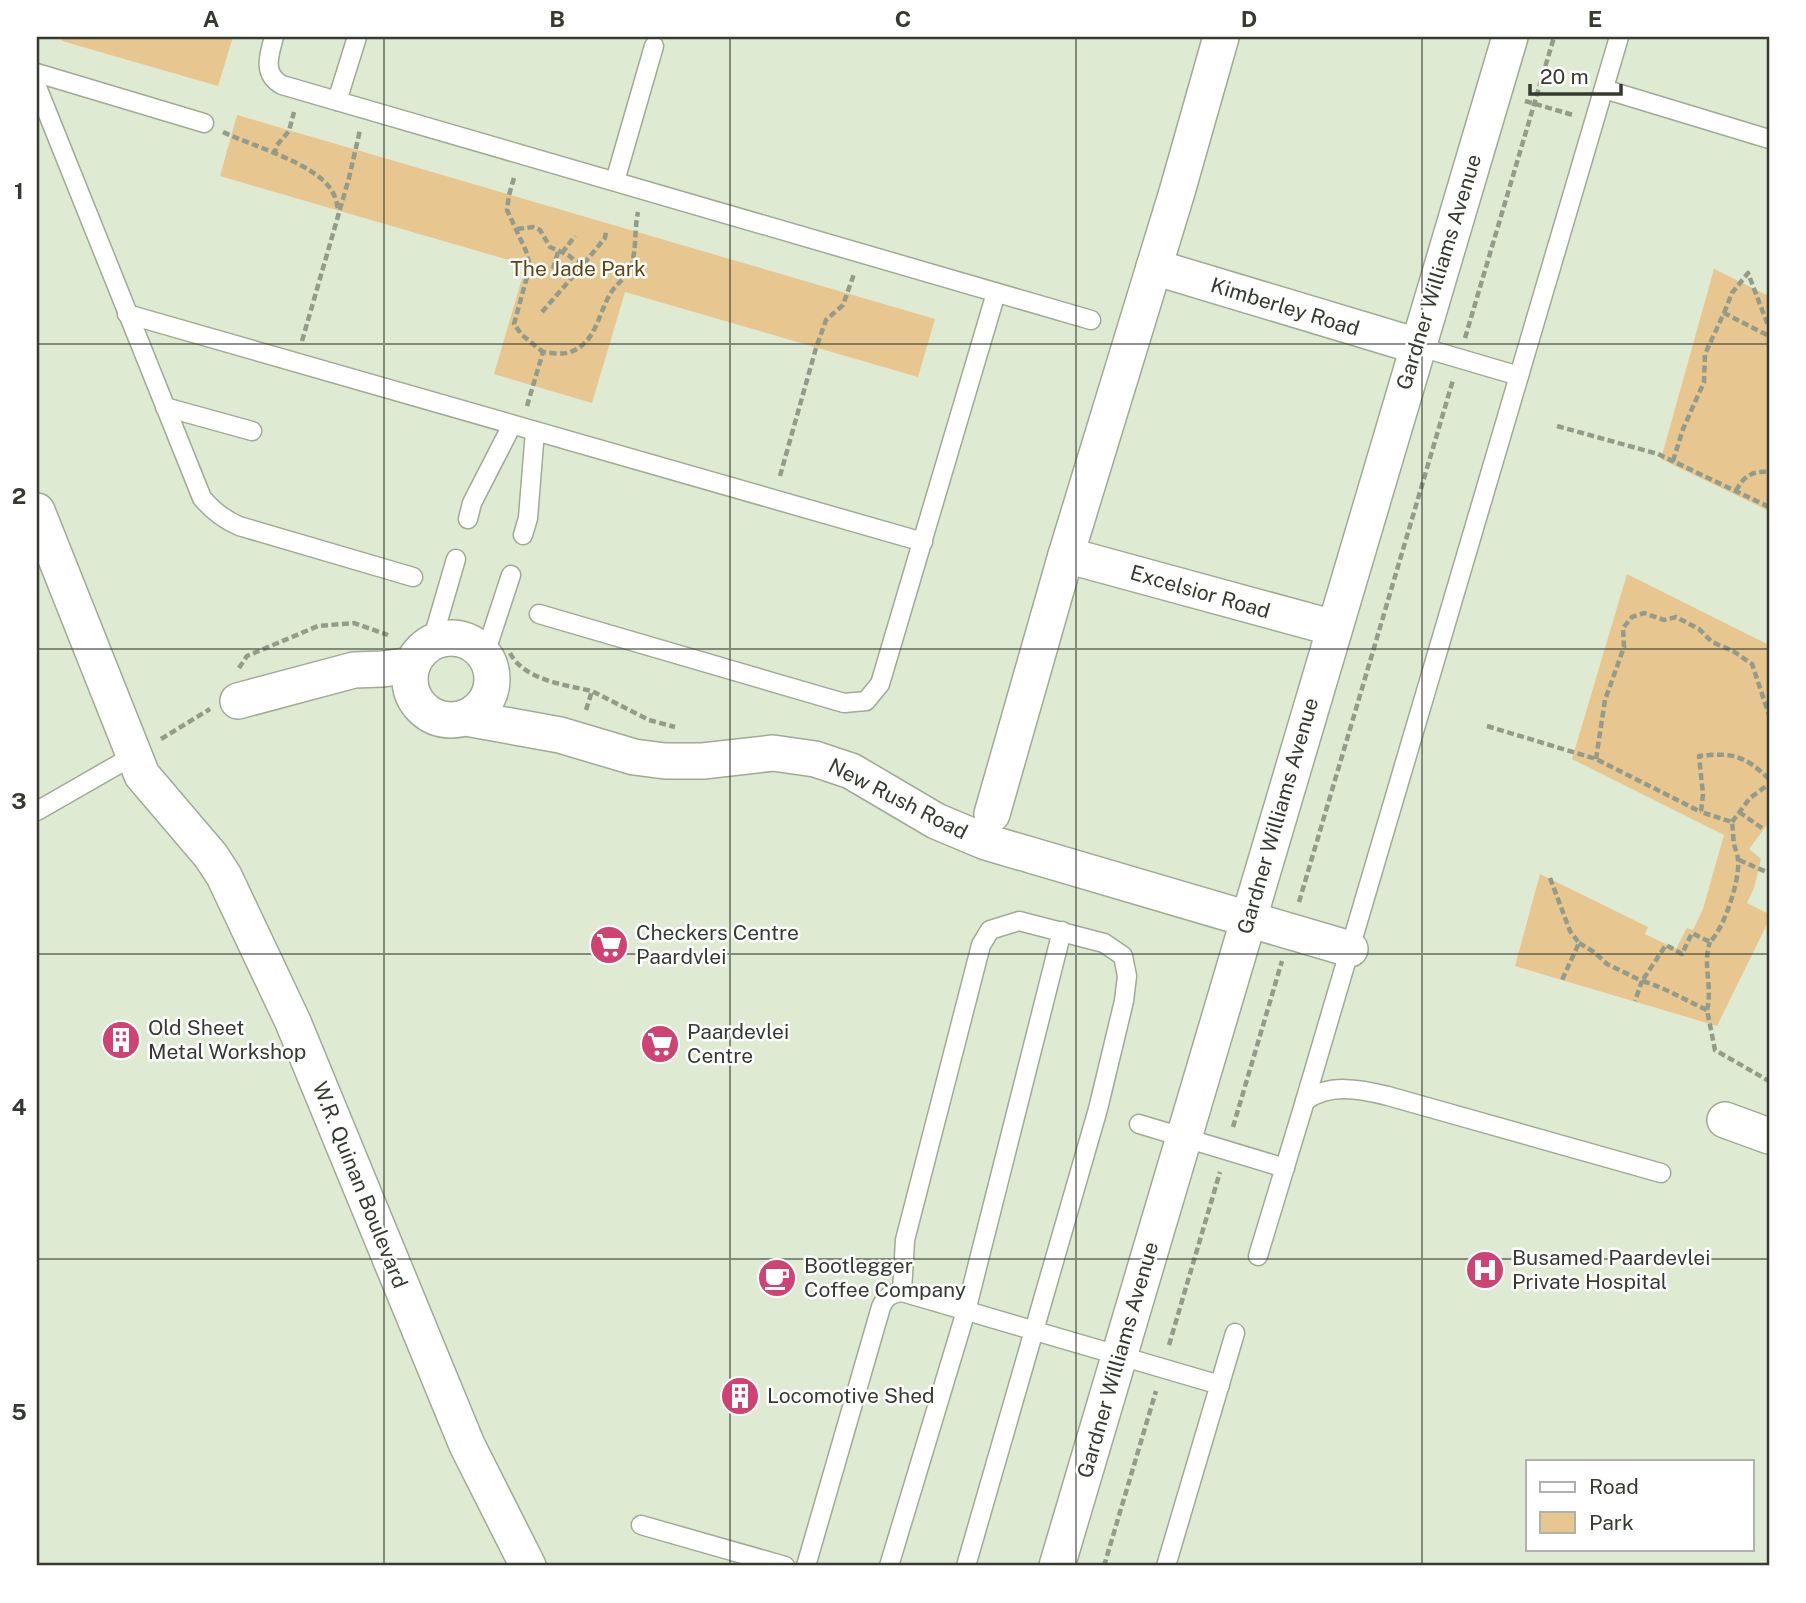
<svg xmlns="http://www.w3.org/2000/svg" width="1806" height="1603" viewBox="0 0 1806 1603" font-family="'Public Sans',sans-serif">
	<rect width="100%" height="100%" fill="#deead2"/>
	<g fill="#e8c68f">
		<polygon points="60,37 233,37 218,86 62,41"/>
		<polygon points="237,115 935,319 918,377 625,292 592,403 494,374 526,265 220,176"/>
		<polygon points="1714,269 1769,296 1769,511 1661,459"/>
		<polygon points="1627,574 1769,645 1769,826 1767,825 1749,849 1761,859 1754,888 1747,903 1769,914 1769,920 1717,1026 1515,966 1540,874 1648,927 1645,934 1676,949 1687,928 1693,930 1703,909 1724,835 1572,759"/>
	</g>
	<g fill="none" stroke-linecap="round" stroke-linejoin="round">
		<defs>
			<g id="lane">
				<path d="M274 37C269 55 262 74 282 85L1091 320"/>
				<polyline points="37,73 204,123"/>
				<path d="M37 87 202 498C213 511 223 519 239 526L413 577"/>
				<polyline points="1604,89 1769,139"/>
				<polyline points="337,101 357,37"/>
				<polyline points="615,181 654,46"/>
				<polyline points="127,314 923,542"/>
				<polyline points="1417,346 1519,376"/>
				<polyline points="165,407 252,431"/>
				<polyline points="468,519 472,503 512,425"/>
				<polyline points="523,535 528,518 535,431"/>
				<polyline points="539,614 844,703 866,701 880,684 996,293"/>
				<polyline points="432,641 456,559"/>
				<polyline points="485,654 511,575"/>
				<polyline points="37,811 133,756"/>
				<polyline points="1305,1101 1619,37"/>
				<polyline points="1139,1124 1285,1168"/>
				<path d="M1258 1256 1305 1101C1329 1083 1360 1089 1388 1096L1661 1173"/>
				<polyline points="902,1292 905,1240 981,945 990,930 1019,921 1104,943 1123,956 1127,976 1124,1001 1098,1109 966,1566"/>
				<polyline points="641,1525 785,1566"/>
				<path d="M806 1566 881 1307C885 1297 892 1293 902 1292L1220 1385"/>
				<polyline points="889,1566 966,1311 1062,931"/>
				<polyline points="1166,1566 1235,1333"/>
			</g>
			<g id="street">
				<polyline points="1154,267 1417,346"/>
				<polyline points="37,511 142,775 211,856 224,876 293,1022 467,1445 528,1566"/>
				<polyline points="1066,555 1334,628"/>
				<circle cx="451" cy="679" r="41"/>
				<polyline points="238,701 354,670 383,669 412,665"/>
				<polyline points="466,718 560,735 634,757 665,761 703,761 773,753 815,759 851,771 936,821 986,842 1350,949"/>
				<polyline points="992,814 1066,555 1177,192 1221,37"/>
				<polyline points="1725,1120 1769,1136"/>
				<polyline points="1057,1566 1510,37"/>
			</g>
		</defs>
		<use href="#lane" stroke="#9fab94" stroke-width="21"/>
		<use href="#street" stroke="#9fab94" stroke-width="38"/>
		<g stroke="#939c8a" stroke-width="4.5" stroke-dasharray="7 3.5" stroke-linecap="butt">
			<polyline points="1525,101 1573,115"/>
			<path d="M223 132C252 146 319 164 333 193 336 198 337 204 338 209"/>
			<polyline points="274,155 277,145 289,131 294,112"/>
			<polyline points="514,178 509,195 507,210 526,251 530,266 514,324 522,335 543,352"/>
			<polyline points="517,229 533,227 540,230 550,247 568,255 582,266 605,238 606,231"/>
			<polyline points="562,253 575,236"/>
			<polyline points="553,269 558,252"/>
			<polyline points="542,312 582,266"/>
			<polyline points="1724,313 1732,293 1748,273 1769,328"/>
			<polyline points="1465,338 1554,37"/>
			<polyline points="302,341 349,178 360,130"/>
			<path d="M527 406 543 352C551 353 562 355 570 352 597 343 598 312 612 291 619 281 627 278 631 266 637 248 634 231 638 212"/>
			<polyline points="1557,426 1658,454 1769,507"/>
			<polyline points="1673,461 1683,429 1704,382 1705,354 1724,313 1769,336"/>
			<polyline points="780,476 816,348 826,320 843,305 854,274"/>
			<path d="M1736 491C1743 477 1752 470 1769 472"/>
			<path d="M510 653C524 680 565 685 592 691"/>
			<polyline points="239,668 247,656 318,626 354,623 388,635"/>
			<polyline points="586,710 592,691 649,720 675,727"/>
			<polyline points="1487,726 1596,759 1701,812"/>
			<polyline points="161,739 210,709"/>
			<polyline points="1596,759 1605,700 1624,647 1623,628 1632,617 1644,613 1664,620 1676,617 1699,629 1712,642 1733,651 1752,664 1769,715"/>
			<path d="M1769 779C1745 756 1733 752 1699 756L1703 794 1701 812 1732 822C1733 829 1733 837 1734 844 1735 849 1738 855 1738 860 1740 881 1724 928 1710 942L1692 933 1682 954 1666 945 1642 981C1666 988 1685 1000 1707 1010L1715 1050 1769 1081"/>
			<polyline points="1739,812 1762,828"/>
			<polyline points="1732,822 1750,798 1769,784"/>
			<polyline points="1739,860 1769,873"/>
			<polyline points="1550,878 1570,931 1579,943 1562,980"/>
			<polyline points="1299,902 1453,380"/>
			<polyline points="1579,943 1594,952 1607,964 1642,981 1635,1001"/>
			<path d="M1707 1010C1713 987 1702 964 1710 942"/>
			<polyline points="1233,1127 1282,961"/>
			<polyline points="1169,1345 1220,1172"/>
			<polyline points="1104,1566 1156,1391"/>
		</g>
		<use href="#lane" stroke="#fff" stroke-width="18"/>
		<use href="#street" stroke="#fff" stroke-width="35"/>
	</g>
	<path fill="none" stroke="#363b31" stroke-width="2" stroke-opacity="0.55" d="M384 37V1566M730 37V1566M1076 37V1566M1422 37V1566M37 344H1769M37 649H1769M37 954H1769M37 1259H1769"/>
	<defs>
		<symbol id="supermarket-disc" viewBox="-11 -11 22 22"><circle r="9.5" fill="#cf4271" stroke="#fff"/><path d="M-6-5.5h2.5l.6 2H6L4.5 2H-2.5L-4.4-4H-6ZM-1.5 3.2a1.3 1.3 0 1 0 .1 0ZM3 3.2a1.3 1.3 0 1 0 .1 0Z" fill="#fff"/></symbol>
		<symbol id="building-disc" viewBox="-11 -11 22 22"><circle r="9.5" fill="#cf4271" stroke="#fff"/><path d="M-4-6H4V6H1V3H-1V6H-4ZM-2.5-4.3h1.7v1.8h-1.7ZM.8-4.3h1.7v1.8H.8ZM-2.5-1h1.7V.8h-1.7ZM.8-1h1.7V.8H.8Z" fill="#fff"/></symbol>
		<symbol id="hospital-disc" viewBox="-11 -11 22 22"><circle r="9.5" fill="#cf4271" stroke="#fff"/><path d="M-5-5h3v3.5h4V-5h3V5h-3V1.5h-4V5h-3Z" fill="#fff"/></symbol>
		<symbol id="cafe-disc" viewBox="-11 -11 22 22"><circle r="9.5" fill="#cf4271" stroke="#fff"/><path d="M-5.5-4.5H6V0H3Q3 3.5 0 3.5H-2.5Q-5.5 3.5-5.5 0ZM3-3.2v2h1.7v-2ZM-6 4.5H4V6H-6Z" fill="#fff"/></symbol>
	</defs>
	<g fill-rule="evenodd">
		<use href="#supermarket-disc" x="587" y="923" width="44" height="44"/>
		<use href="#building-disc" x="99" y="1018" width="44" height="44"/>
		<use href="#supermarket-disc" x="638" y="1022" width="44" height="44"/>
		<use href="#hospital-disc" x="1463" y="1248" width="44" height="44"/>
		<use href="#cafe-disc" x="755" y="1256" width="44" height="44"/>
		<use href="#building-disc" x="718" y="1374" width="44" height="44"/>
	</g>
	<g text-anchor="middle" stroke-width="5" stroke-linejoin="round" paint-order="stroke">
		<g font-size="21" fill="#63460f" stroke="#fff">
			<text x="578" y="276">The Jade Park</text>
		</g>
		<g font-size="21" fill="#363b31" stroke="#fff">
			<text transform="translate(1439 272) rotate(-73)" y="7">Gardner Williams Avenue</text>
			<text transform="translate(1285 307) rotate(17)" y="7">Kimberley Road</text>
			<text transform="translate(1200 592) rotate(16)" y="7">Excelsior Road</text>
			<text transform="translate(898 799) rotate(27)" y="7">New Rush Road</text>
			<text transform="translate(1278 816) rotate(-74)" y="7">Gardner Williams Avenue</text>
			<text transform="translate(360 1185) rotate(68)" y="7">W.R. Quinan Boulevard</text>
			<text transform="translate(1118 1360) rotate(-74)" y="7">Gardner Williams Avenue</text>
		</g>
		<g font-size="21" fill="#363b31" stroke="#fff" text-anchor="start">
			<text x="636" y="940">Checkers Centre<tspan x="636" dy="24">Paardvlei</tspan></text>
			<text x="148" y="1035">Old Sheet<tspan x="148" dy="24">Metal Workshop</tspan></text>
			<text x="687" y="1039">Paardevlei<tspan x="687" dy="24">Centre</tspan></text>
			<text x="1512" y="1265">Busamed Paardevlei<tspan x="1512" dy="24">Private Hospital</tspan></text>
			<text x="804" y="1273">Bootlegger<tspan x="804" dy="24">Coffee Company</tspan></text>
			<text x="767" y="1403">Locomotive Shed</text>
		</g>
	</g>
	<rect width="1806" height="1603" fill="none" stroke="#ffffff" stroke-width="77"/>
	<rect x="1526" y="1460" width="228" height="91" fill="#ffffff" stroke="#afb1ad" stroke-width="2"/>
	<rect x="1540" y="1482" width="35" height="10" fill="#ffffff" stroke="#afb1ad" stroke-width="2"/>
	<text x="1589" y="1494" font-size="21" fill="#363b31">Road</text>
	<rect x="1540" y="1512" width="35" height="21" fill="#e8c68f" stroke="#afb1ad" stroke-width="2"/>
	<text x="1589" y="1530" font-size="21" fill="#363b31">Park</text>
	<path d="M1530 84v10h91v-10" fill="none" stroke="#363b31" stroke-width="3.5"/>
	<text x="1540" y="84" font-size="21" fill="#363b31" stroke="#ffffff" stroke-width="5" paint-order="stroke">20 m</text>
	<rect x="38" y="38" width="1730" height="1526" fill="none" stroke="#363b31" stroke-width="2.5"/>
	<g font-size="23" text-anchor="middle" font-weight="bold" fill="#363b31">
		<text x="211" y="27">A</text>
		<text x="557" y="27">B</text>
		<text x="903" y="27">C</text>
		<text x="1249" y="27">D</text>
		<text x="1595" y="27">E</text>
		<text x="19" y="199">1</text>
		<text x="19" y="504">2</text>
		<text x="19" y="809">3</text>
		<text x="19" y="1115">4</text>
		<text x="19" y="1420">5</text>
	</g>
</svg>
